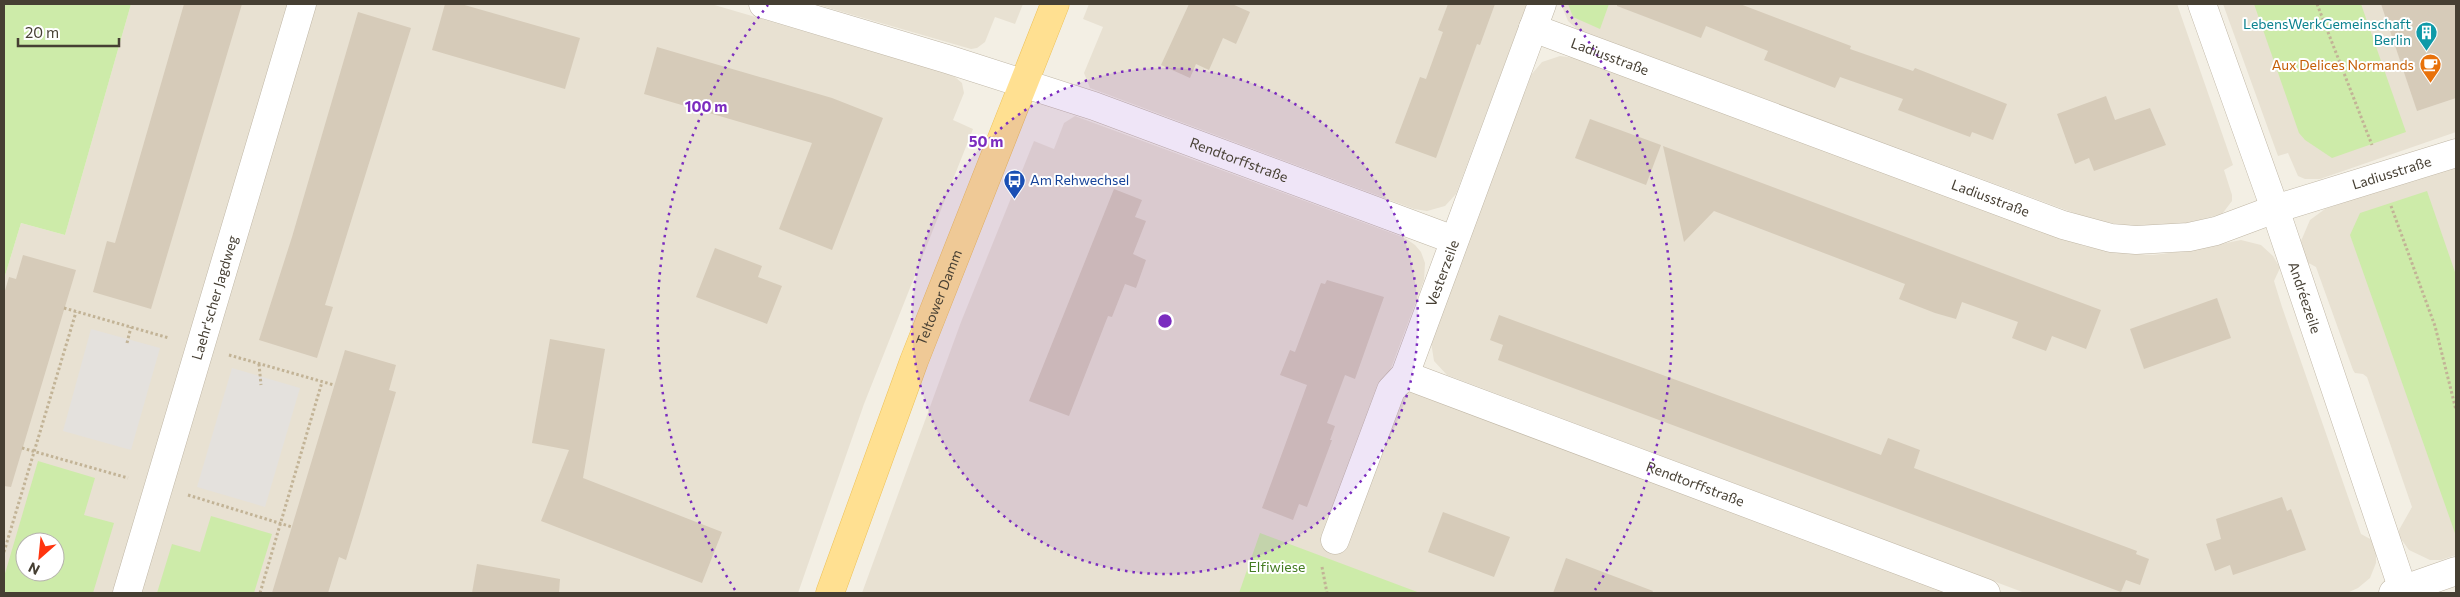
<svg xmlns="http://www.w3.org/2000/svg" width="2460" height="597" viewBox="0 0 2460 597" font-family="Commissioner,sans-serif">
	<rect width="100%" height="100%" fill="#f3efe4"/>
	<g fill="#e8e1d2" fill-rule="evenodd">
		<path d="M131 4H289L113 593H4V279L21 223 65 235ZM25 542H55V572H25Z"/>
		<polygon points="315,4 711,4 942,72 955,77 962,83 964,93 953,120 973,129 864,404 798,593 140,593"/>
		<polygon points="815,4 1023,4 1015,24 995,17 985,42 977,48 971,49"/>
		<polygon points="1089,4 1527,4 1456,194 1445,206 1427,211 1414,209 1090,88 1084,73 1103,27 1083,19"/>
		<polygon points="1561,4 2177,4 2233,165 2224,170 2232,195 2232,201 2222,214 2184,224 2131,226 2093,220 1578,30 1568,21"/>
		<polygon points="2223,4 2456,4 2456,132 2320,179 2305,179 2298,176 2288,153 2278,156"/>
		<polygon points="1560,56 1575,58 2084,246 2112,252 2153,255 2192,250 2241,240 2261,245 2273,256 2280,268 2274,281 2282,307 2361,534 2372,540 2376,549 2376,563 2370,578 2358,588 2347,593 2025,593 1447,375 1434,361 1431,342 1531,75 1542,62"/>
		<polygon points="1075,116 1405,238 1415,245 1421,252 1425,263 1424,280 1326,542 1401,388 1947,593 862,593 961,322 1034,141 1054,149 1064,123"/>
		<polygon points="2456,164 2456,555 2441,560 2430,560 2409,550 2399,536 2399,530 2412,507 2367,377 2363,374 2355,373 2353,370 2316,267 2305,261 2301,241 2310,220 2325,209"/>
	</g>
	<g fill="#cdeba9" fill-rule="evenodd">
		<polygon points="4,4 131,4 65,235 21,223 4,279"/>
		<polygon points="1568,4 1609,4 1600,29 1573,17"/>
		<polygon points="2254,4 2361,4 2406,132 2332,158 2305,140 2299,133"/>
		<polygon points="2427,191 2456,275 2456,536 2350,235 2360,213"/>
		<path d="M38 461 95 478 84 515 114 523 93 593H4V577ZM25 542H55V572H25Z"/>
		<polygon points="211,516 272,534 254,593 157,593 172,544 200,552"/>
		<polygon points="1260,533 1420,593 1239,593"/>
	</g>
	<g fill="#e4e1dd">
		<polygon points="91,329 160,348 131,450 63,431"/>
		<polygon points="232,368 300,388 265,507 197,487"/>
	</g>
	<g fill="#d6cbb9">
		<polygon points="184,4 242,4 151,309 93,292 107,241 115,243"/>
		<polygon points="445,4 461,4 580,38 565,89 432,50"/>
		<polygon points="1189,4 1232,4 1250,12 1236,44 1223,38 1209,70 1196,64 1190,78 1161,65"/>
		<polygon points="1448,4 1495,4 1480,45 1477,44 1436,158 1395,143 1420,77 1426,79 1443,32 1438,30"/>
		<polygon points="1617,4 1740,4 1851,46 1850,49 1913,71 1915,68 2007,104 1993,140 1972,132 1970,137 1898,110 1903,99 1840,77 1835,88 1764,60 1768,51 1706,26 1701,38 1617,6"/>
		<polygon points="2381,4 2456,4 2456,98 2417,111"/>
		<polygon points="358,12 411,28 325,305 333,307 317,358 259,340 292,237"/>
		<polygon points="657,47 832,98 883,118 832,250 779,229 812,143 644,94"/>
		<polygon points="2106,96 2115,120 2150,108 2166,145 2094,171 2089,158 2075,164 2057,114"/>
		<polygon points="1590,119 1661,145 1646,185 1575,158"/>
		<polygon points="1663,146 2101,310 2086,349 2052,336 2046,351 2012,338 2018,322 1962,302 1956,319 1935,313 1899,299 1905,284 1714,211 1684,242"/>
		<polygon points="1114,189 1142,200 1135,217 1146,221 1133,254 1146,260 1136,288 1125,284 1112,317 1108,316 1069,416 1029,401"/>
		<polygon points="715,248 762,266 758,277 782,286 767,324 696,297"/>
		<polygon points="23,255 76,270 11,487 4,486 4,294 9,277 16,279"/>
		<polygon points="1327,280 1384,297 1355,379 1345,375 1327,423 1335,426 1330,440 1332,440 1307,507 1299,504 1293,520 1262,508 1307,385 1280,375 1290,350 1295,352 1321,283 1325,284"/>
		<polygon points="2217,298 2231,338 2144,369 2130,329"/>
		<polygon points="1499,315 1881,455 1888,438 1920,450 1914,468 2137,551 2136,554 2149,559 2140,585 2126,580 2121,592 1498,360 1503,345 1490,340"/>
		<polygon points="550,339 605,349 583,478 722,532 702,583 541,521 569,450 532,443"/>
		<polygon points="345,350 396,365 389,390 396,392 361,511 346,560 339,557 328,593 272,593"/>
		<polygon points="2282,497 2287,511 2291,509 2306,550 2233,575 2230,565 2215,571 2206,544 2221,539 2216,519"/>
		<polygon points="1443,512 1510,537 1494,577 1428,552"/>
		<polygon points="1566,558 1653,591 1652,593 1553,593"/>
		<polygon points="477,564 560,579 559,593 472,593"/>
	</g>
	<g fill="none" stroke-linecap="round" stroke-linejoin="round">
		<defs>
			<g id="minor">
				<path id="s1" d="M763 4 947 59 1094 106 1454 240"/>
				<path id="s2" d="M2202 4 2275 209 2404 593"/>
				<path id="s3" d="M1533 28 2063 225 2111 238 2136 240 2189 237 2216 231 2275 209 2456 153"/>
				<path id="s4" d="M1405 375 1986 593"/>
				<path id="s5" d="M1335 540 1391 390 1405 375 1542 4"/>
				<path id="s6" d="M127 593 302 4"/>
				<polyline points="2393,593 2456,571"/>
			</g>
			<g id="major">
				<path id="s7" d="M830 593 914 361 1055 4"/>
			</g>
		</defs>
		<use href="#minor" stroke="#c0b7a6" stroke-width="29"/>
		<use href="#major" stroke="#edc159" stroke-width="29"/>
		<g stroke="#c2b396" stroke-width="3" stroke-dasharray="2.5 2.5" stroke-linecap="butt">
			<polyline points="2317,4 2372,145"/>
			<polyline points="2391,206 2435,326 2456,410"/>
			<polyline points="64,308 169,338"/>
			<polyline points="127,343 131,327"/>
			<polyline points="229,355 334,385"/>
			<polyline points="259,364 261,385"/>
			<polyline points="22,448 128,478"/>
			<polyline points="188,495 292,527"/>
			<polyline points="4,552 76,312"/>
			<polyline points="1322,567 1327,593"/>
			<polyline points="260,593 322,382"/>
		</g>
		<use href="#minor" stroke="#fff" stroke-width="28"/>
		<use href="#major" stroke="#ffe091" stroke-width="28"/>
	</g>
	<circle cx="1165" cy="321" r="253" fill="#7b2cbf" fill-opacity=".12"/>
	<g fill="none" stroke="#7b2cbf" stroke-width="2.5" stroke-dasharray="2.5 5">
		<circle cx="1165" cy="321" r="253"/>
		<path d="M735 590A507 507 0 0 1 768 5M1562 5A507 507 0 0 1 1595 590"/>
	</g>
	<defs>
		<symbol id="building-pin" viewBox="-11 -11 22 30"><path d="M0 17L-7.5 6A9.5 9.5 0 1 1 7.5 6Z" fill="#0f9aa8" stroke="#fff"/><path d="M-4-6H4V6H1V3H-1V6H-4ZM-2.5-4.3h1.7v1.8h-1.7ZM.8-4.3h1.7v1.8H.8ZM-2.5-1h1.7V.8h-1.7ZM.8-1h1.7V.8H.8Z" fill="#fff"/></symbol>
		<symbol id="cafe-pin" viewBox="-11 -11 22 30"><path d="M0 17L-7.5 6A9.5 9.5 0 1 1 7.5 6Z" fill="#e8710a" stroke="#fff"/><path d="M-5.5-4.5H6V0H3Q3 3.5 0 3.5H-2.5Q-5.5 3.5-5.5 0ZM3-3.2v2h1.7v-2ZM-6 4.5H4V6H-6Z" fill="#fff"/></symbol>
		<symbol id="bus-pin" viewBox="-11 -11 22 30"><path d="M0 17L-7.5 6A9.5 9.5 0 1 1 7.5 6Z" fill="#1a4fb4" stroke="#fff"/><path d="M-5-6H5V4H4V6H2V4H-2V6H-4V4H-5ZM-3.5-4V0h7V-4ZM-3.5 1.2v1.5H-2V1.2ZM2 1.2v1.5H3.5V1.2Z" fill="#fff"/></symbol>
	</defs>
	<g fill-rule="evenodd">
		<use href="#building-pin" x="2414" y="20" width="25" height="34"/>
		<use href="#cafe-pin" x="2418" y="52" width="25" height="34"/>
		<use href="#bus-pin" x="1002" y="168" width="25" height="34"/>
	</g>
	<g text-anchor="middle" stroke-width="4" stroke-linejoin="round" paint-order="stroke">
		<g font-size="14" fill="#0d838f" stroke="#fff" text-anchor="end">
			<text x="2411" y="29">LebensWerkGemeinschaft<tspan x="2411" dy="16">Berlin</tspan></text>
		</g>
		<g font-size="14" fill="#463f33" stroke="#fff">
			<text dy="5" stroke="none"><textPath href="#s3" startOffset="82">Ladiusstraße</textPath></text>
			<text dy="5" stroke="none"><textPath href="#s1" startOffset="501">Rendtorffstraße</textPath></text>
			<text dy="5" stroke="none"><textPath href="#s3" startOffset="906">Ladiusstraße</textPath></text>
			<text dy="5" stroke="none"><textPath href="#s3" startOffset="488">Ladiusstraße</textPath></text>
			<text dy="5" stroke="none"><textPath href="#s5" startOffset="289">Vesterzeile</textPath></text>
			<text dy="5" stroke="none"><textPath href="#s7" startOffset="315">Teltower Damm</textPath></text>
			<text dy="5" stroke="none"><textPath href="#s2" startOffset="311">Andréezeile</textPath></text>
			<text dy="5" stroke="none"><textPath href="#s6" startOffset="308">Laehr'scher Jagdweg</textPath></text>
			<text dy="5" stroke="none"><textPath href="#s4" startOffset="310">Rendtorffstraße</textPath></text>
		</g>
		<g font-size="14" fill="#c56008" stroke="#fff" text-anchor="end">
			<text x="2414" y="70">Aux Delices Normands</text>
		</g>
		<g font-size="14" fill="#164399" stroke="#fff" text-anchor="start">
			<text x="1030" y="185">Am Rehwechsel</text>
		</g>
		<g font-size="14" fill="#447c22" stroke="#fff">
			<text x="1277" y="572">Elfiwiese</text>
		</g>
	</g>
	<circle cx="1165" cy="321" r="8" fill="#7b2cbf" stroke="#fff" stroke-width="2.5"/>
	<g font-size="15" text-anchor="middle" font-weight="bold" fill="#7b2cbf" stroke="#fff" stroke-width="4" stroke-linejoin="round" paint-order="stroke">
		<text x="706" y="112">100 m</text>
		<text x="986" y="147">50 m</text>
	</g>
	<rect width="2460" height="597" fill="none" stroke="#463f33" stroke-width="10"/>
	<g transform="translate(40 557) rotate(207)"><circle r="24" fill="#ffffff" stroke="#b5b2ad"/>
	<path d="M0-4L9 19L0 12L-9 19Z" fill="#ff350f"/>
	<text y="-8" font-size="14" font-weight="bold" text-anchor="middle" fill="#463f33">N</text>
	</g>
	<path d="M18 38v8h101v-8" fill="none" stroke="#463f33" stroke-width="2.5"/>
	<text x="25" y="38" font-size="15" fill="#463f33" stroke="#ffffff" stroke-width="4" paint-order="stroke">20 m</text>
</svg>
